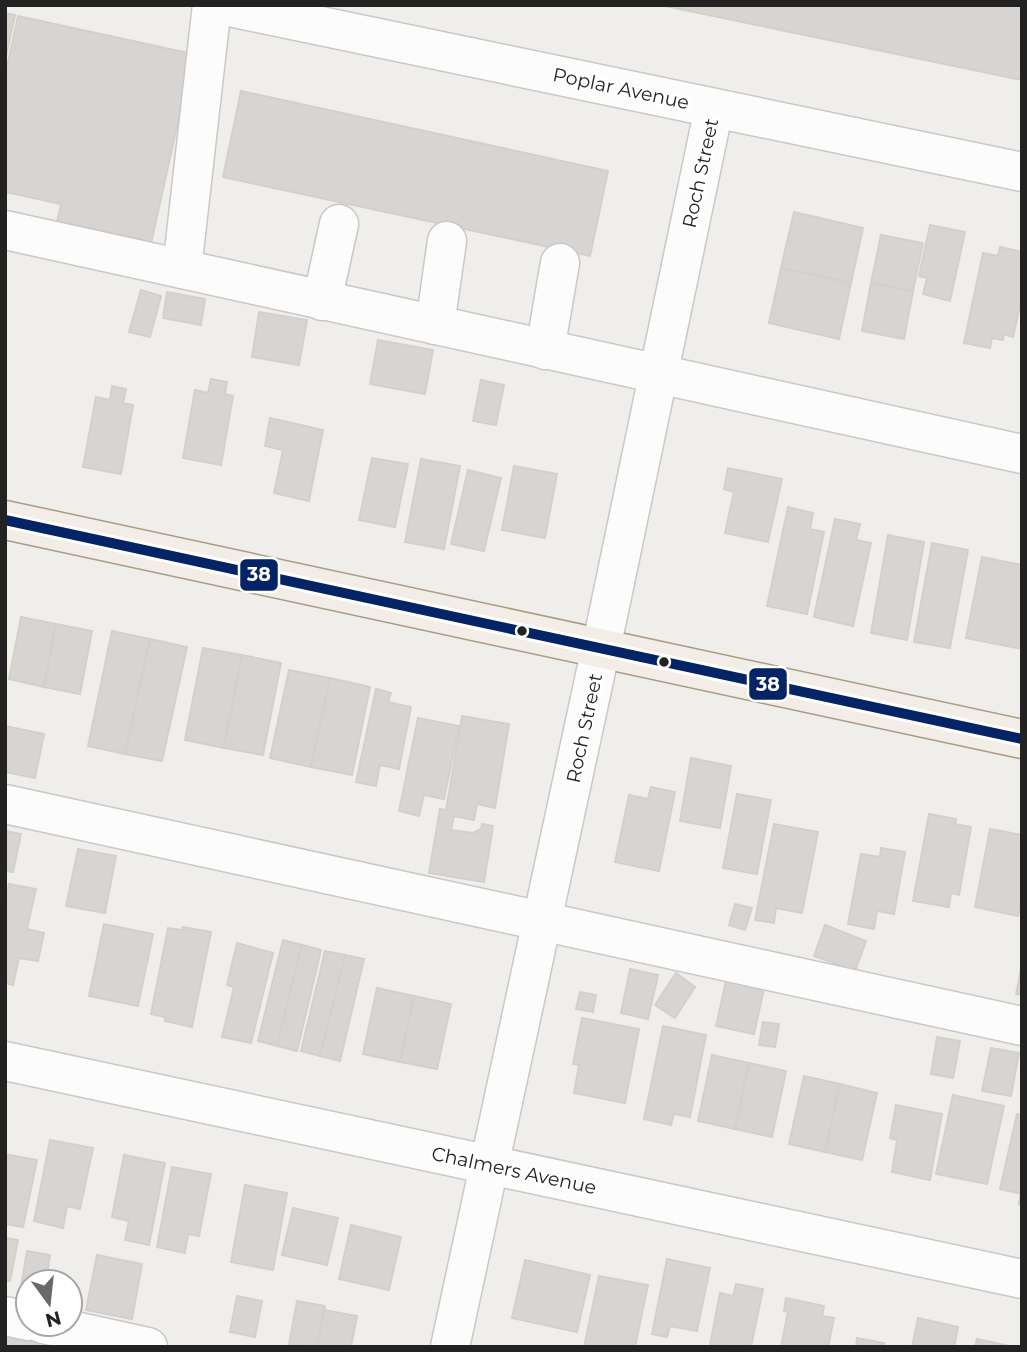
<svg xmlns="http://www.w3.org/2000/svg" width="1027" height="1352" viewBox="0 0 1027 1352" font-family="Montserrat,sans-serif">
	<rect width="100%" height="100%" fill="#f0eeeb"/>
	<g fill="#d7d4d2" stroke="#d3d0cc" stroke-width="2">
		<polygon points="660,5 1022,5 1022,80"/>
		<polygon points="5,13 15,15 5,61"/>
		<polygon points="18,16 193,54 150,248 56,227 61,204 5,192 5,76"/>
		<polygon points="241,91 608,171 590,256 223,177"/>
		<polygon points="794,212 863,228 851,283 781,268"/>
		<polygon points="930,225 965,232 950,301 923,294 927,278 919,276"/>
		<polygon points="881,235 923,243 913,291 871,283"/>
		<polygon points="1000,247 1022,252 1022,297 1013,337 1004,334 1003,340 992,338 990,348 964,343 983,253 998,256"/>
		<polygon points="781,268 851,283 839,339 769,323"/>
		<polygon points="871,283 913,291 904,339 862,331"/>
		<polygon points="141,290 161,296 150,337 129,332"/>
		<polygon points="167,292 205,299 201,325 163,318"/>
		<polygon points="259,312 307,320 299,365 252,357"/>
		<polygon points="378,340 433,350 425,394 370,384"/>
		<polygon points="211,379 227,382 225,394 233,396 221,465 183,458 195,390 208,393"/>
		<polygon points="481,380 504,385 496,425 473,421"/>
		<polygon points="112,386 126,389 123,403 133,405 121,474 83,467 96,397 110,400"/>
		<polygon points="270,418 323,430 309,501 274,493 283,450 265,446"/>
		<polygon points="372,458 408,464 395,527 359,520"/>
		<polygon points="421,459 460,466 444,549 405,542"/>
		<polygon points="514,466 557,474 545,538 502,530"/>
		<polygon points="728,468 782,479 768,542 725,533 734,492 724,489"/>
		<polygon points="468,470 501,478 484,551 451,544"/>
		<polygon points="788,507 813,513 810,529 824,532 807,614 767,606"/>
		<polygon points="835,519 860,524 856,540 871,543 853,626 814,617"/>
		<polygon points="888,535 924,542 907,640 871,633"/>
		<polygon points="932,543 968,550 950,648 914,642"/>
		<polygon points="982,557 1022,565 1022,649 966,638"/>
		<polygon points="21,617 56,624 44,687 9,679"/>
		<polygon points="56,624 92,631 80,694 44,687"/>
		<polygon points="112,631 150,639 125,754 88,746"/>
		<polygon points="150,639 187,647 162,761 125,754"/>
		<polygon points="203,648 242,655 224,748 185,740"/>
		<polygon points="242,655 281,663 263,755 224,748"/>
		<polygon points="289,670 330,678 311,767 270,758"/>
		<polygon points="330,678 370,687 352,775 311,767"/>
		<polygon points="376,689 391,693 388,702 411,707 399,769 380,765 376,786 356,782"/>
		<polygon points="462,716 509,724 495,808 477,804 474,820 454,816 451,830 473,833 481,829 482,824 493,826 484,882 429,873 440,809 446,810"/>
		<polygon points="418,718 459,726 444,799 424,795 419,816 399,811"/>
		<polygon points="5,726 44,734 35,778 5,772"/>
		<polygon points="691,758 731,766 720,828 680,821"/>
		<polygon points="651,787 675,792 659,871 615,862 629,795 648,799"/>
		<polygon points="737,794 771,800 757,874 723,868"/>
		<polygon points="929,814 956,819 955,824 971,827 959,895 951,893 949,907 913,901"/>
		<polygon points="774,824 818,832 802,913 776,908 774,923 755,920"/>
		<polygon points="990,829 1022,835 1022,899 1018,916 975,907"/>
		<polygon points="5,831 21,834 13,872 5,871"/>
		<polygon points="881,848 905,852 894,914 877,911 874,929 848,924 861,854 880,857"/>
		<polygon points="78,849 116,856 105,913 66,906"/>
		<polygon points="9,884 36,889 27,929 44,933 38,961 19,958 13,985 5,983 5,905"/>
		<polygon points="735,904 752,908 745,930 729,925"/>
		<polygon points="104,924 153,934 138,1006 89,996"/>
		<polygon points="825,925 866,941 855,971 814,956"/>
		<polygon points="183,927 211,932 192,1027 165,1021 165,1017 151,1014 168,928 182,930"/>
		<polygon points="283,940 302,945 277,1046 258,1041"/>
		<polygon points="237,943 273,953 251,1043 222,1037 234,987 227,985"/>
		<polygon points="302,945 321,950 297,1051 277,1046"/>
		<polygon points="325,951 345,955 320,1056 301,1051"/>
		<polygon points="345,955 364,959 340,1061 320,1056"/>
		<polygon points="1022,964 1022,995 1016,994"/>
		<polygon points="630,969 658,975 648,1019 621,1013"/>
		<polygon points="676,973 695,987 675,1018 655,1005"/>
		<polygon points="726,981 764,989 754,1034 716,1026"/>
		<polygon points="377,988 414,996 400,1062 363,1054"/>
		<polygon points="580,992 596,995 593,1012 576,1009"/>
		<polygon points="414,996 451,1004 437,1069 400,1062"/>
		<polygon points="582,1018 639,1029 625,1103 574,1093 579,1065 573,1064"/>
		<polygon points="763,1022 779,1024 775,1047 759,1045"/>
		<polygon points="663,1026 706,1035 690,1117 674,1114 671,1125 644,1119"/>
		<polygon points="937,1037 960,1041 953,1078 931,1074"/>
		<polygon points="991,1048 1019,1053 1011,1096 982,1091"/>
		<polygon points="712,1055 749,1063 735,1129 698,1121"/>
		<polygon points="749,1063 786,1071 772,1137 735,1129"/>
		<polygon points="804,1076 840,1084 825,1152 789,1144"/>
		<polygon points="840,1084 877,1093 862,1160 825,1152"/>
		<polygon points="953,1095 1004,1106 987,1184 936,1174"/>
		<polygon points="896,1105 942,1114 930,1180 892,1172 897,1140 890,1138"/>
		<polygon points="1017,1114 1022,1115 1022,1205 1019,1204 1021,1194 1000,1189"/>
		<polygon points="50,1140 93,1148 80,1209 67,1206 63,1228 34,1221"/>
		<polygon points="5,1154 37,1160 23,1227 5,1224"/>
		<polygon points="124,1155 165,1163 149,1245 125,1240 129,1221 112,1217"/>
		<polygon points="172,1167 211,1174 199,1236 188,1234 185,1253 157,1247"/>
		<polygon points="245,1185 287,1193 273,1270 231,1262"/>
		<polygon points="293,1208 338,1218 327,1265 282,1255"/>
		<polygon points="351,1225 401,1237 389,1290 339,1279"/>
		<polygon points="5,1238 18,1240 10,1281 5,1280"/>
		<polygon points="27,1251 50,1255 46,1282 28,1282 28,1294 20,1293"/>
		<polygon points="97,1255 142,1264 132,1319 86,1310"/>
		<polygon points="667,1259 710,1268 697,1331 670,1326 667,1337 652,1334"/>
		<polygon points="525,1260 590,1275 577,1332 512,1318"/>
		<polygon points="599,1276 648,1285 635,1347 584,1347"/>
		<polygon points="736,1284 763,1289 751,1347 710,1345 720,1293 733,1296"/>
		<polygon points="237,1296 262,1301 255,1337 230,1332"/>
		<polygon points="786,1298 824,1306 822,1316 834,1318 828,1347 781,1347 788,1312 784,1311"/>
		<polygon points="297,1301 325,1306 317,1347 289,1344"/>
		<polygon points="324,1310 357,1316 351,1347 317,1347"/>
		<polygon points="918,1318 958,1327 954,1347 912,1347"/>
		<polygon points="7,1332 40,1338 38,1347 5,1347"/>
		<polygon points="857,1338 884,1343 883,1347 856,1347"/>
		<polygon points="977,1339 1014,1347 975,1347"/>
	</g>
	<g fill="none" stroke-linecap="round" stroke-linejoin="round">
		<defs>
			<g id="minor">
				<polyline points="220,5 1022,172"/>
				<polyline points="5,230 1022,454"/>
				<polyline points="182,269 212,5"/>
				<polyline points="322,301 339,224"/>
				<polyline points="435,325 447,241"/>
				<polyline points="545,350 560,263"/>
				<polyline points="5,804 1022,1026"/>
				<polyline points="5,1061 1022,1279"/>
				<polyline points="5,1316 28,1321"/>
				<polyline points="43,1324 148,1347"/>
				<polyline points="450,1347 610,606 714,108"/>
			</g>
			<polyline id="major" points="5,520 1022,739"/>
		</defs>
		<use href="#minor" stroke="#c9c8c7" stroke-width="41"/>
		<use href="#major" stroke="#a79c86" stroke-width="41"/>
		<use href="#minor" stroke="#fdfcfc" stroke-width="38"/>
		<use href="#major" stroke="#f3ede7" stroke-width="38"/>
		<defs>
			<polyline id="bus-1" points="5,520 1022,739"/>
		</defs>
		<use href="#bus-1" stroke="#fff" stroke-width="16"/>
		<use href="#bus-1" stroke="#052465" stroke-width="10"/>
	</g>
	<g fill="#222" stroke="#fff" stroke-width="2.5">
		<circle cx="522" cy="631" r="6"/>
		<circle cx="664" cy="662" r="6"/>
	</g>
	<g text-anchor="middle" stroke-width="6" stroke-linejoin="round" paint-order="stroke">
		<g font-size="19" fill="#222" stroke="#fff">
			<text transform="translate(621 88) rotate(12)" y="7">Poplar Avenue</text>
			<text transform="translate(700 173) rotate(-78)" y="7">Roch Street</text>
			<text transform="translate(584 728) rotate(-78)" y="7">Roch Street</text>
			<text transform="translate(514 1170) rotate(12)" y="7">Chalmers Avenue</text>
		</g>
	</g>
	<g stroke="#fff" stroke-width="2.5">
		<rect x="239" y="558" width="40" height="34" rx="7" fill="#052465"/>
		<rect x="748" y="667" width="40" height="34" rx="7" fill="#052465"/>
	</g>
	<g font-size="19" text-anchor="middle" font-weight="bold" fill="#fff">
		<text x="259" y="581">38</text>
		<text x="768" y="691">38</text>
	</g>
	<rect width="1027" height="1352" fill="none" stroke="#222222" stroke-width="14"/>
	<g transform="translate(49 1303) rotate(165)"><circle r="33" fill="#ffffff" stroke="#a7a7a7" stroke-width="2"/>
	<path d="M0-5L12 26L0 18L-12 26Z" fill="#6a6968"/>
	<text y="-10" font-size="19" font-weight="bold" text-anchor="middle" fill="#222222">N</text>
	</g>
</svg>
